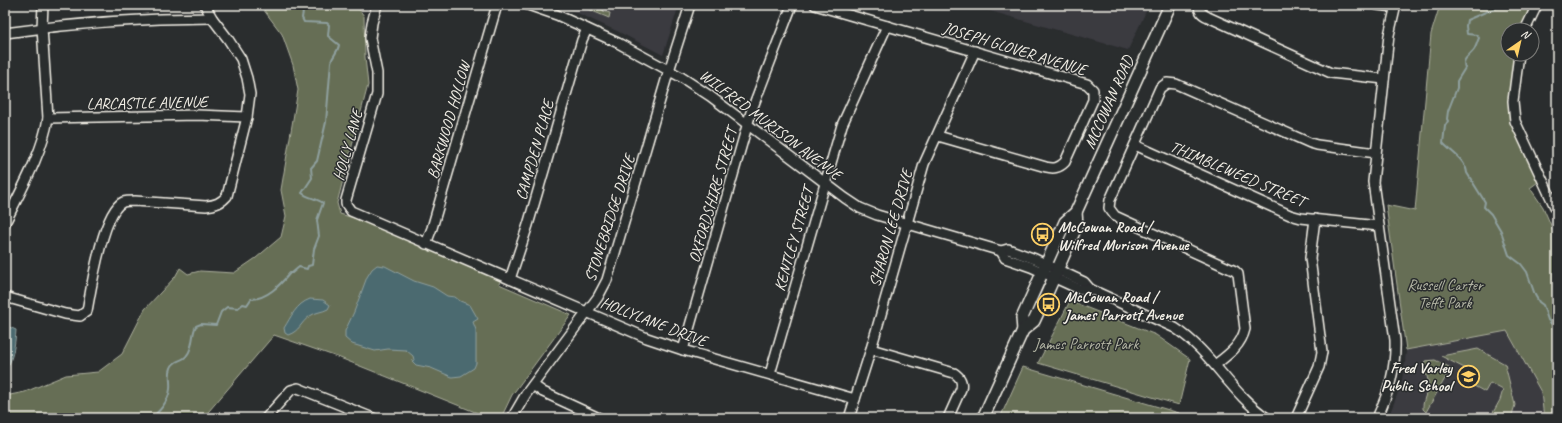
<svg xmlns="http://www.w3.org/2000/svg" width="1562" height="423" viewBox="0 0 1562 423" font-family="Caveat,sans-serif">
	<rect width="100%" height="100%" fill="#2a2d2e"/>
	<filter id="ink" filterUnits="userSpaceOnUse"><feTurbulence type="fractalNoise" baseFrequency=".025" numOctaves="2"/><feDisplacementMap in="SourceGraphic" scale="8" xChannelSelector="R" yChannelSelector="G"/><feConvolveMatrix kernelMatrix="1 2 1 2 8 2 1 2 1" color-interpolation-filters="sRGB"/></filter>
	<g filter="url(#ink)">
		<g fill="#3b3a40">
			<polygon points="560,5 679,5 663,55 619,32"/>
			<polygon points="969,5 1149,5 1128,50"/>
			<polygon points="1507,331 1541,392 1544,418 1388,418 1401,385 1405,363 1406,350"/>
		</g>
		<g fill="#666e54" stroke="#adb09e">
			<polygon points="260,5 356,5 364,16 365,57 368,85 337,203 340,214 357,219 501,280 499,284 571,315 512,395 501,418 490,418 340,358 274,335 203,418 5,418 5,396 25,392 66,375 98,372 122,354 145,309 175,277 180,268 188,274 200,271 234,273 256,258 281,237 286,216 281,190 298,90 293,65 282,34"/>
			<polygon points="578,5 605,5 603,11 610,13 609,18"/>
			<polygon points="1440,5 1533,5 1521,30 1508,30 1508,54 1515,54 1509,99 1512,123 1515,132 1538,182 1530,188 1543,207 1557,239 1557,418 1544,418 1541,392 1507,331 1406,350 1386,205 1415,211 1431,34"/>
			<polygon points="1070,301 1156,335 1190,359 1179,405 1038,363"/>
			<polygon points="1478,349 1505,364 1515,405 1511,418 1490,418 1500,400 1503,390 1490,383 1485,392 1467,382 1472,372 1441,356"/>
			<path d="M1435 360 1451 368 1426 412 1423 409C1422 399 1430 390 1428 380 1427 375 1424 370 1424 364L1425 361Z"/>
			<polygon points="1023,367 1179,413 1180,418 1000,418"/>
		</g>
		<g fill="#4c6a6f" stroke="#8fa09f">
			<polygon points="377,265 385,266 414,281 433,287 447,296 455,297 460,301 470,305 478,319 473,322 476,330 476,363 474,368 461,376 452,377 431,368 416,365 412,361 414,360 413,356 406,350 388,349 375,351 352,344 345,338 345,331 354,312 367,277 372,269"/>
			<path d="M310 299 323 300 330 305 328 309C323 312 315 312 310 316 300 323 300 331 288 335L285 333 284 328C291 317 296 304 310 299Z"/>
			<path d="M5 325 16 330C15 345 13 359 5 372Z"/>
		</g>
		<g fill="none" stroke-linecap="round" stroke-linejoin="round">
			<g stroke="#8fa09f" stroke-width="2">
				<path d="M1506 5 1488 11 1467 20 1466 26 1467 34 1477 35 1479 38C1477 42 1476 48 1473 51 1467 58 1462 59 1465 68L1457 81V88L1448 111 1447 119 1448 121 1445 126 1443 143C1451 152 1466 160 1467 173L1485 202 1484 207 1491 214 1501 231 1509 255 1521 264 1527 272 1535 295 1539 302 1543 305 1548 320 1557 330"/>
				<path d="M149 418C159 414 169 400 170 389 171 382 168 375 171 368 174 359 183 362 187 355 194 347 191 335 196 326L201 324 216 325 221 312 227 307 238 308 243 304 247 305 251 299C267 299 280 285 290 273H292L299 267 307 269 308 266 312 265 314 249 319 236 317 220 323 203C316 198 308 198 302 193L312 178 311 168 317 161 326 122 331 62C333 55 338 52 339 45L328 36 329 25 327 23 304 22 302 18 304 5"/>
			</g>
			<defs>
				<g id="minor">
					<polyline points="377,5 372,23 370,38 377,73 377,94 346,200 346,204 351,211 647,338 683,350 855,399"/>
					<polyline points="528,5 557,15 618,43 681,77 710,96 845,198 860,208 877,215 1001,251 1008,249 1035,259 1084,282 1090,289"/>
					<path d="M815 5 1087 84 1093 90V100L1065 162C1059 168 1054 169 1046 167L938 136"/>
					<path d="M1199 5C1199 12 1202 14 1208 17L1331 73 1384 79"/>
					<polyline points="1377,5 1395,7"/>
					<polyline points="1525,30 1537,5"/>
					<path d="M5 33C74 23 142 18 212 18"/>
					<polyline points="1519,54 1513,101 1515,121 1557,211"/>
					<polyline points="48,118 197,115 247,117"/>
					<polyline points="1135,145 1290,215 1301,218 1379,226"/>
					<path d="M5 223C20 192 43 152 48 118L42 28 43 5"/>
					<polyline points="426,244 432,228 497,5"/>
					<path d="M1001 251 1005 258 1031 267 1079 289H1090L1175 328C1212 352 1231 394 1267 418"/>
					<polyline points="510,279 528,225 582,40 587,29"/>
					<path d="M5 297 65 314 80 316 87 311C91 289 103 211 123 202 126 201 132 201 135 201L206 206C215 205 221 203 227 196L247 117 250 94 247 78 241 59 228 39 212 18 205 5"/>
					<path d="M871 349 954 373C960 377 963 381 961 389L948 418"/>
					<polyline points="683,350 751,112 792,5"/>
					<path d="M1215 365C1228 355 1241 346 1245 329L1238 274 1235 271 1115 216 1109 208 1110 200 1160 88 1167 83 1176 84 1310 143 1317 145 1376 153"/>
					<polyline points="770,374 842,125 887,26"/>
					<polyline points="533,385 543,392 599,418"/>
					<polyline points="266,418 291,390 298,388 373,418"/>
					<polyline points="512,418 526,394 598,297 607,280 666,80 690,5"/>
					<polyline points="849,418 871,349 924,164 975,51"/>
					<polyline points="1296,418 1319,367 1322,352 1310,258 1315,219"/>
					<path d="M1377 418C1389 392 1396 369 1395 340L1373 182 1389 35 1396 5"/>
				</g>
				<g id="major">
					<polyline points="1023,330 1022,318 1065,222 1076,212 1170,5"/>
					<polyline points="983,418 1023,330 1034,321 1048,291 1077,225 1076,212"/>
				</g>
			</defs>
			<use href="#minor" stroke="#f4f1e8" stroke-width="12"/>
			<use href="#major" stroke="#f4f1e8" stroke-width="14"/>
			<use href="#minor" stroke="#2a2d2e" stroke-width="9"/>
			<use href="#major" stroke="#2a2d2e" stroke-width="11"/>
		</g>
	</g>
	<defs>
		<symbol id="bus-ring" viewBox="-11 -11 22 22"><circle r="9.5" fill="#2a2d2e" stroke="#ffd166" stroke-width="1.5"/><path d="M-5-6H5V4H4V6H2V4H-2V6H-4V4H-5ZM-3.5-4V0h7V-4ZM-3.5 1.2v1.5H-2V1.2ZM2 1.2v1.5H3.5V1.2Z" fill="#ffd166"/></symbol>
		<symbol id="school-ring" viewBox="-11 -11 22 22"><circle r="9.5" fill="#2a2d2e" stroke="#ffd166" stroke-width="1.5"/><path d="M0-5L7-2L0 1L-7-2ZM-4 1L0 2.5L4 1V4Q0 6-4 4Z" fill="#ffd166"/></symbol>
	</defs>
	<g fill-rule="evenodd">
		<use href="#bus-ring" x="1030" y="222" width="25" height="25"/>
		<use href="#bus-ring" x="1036" y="292" width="25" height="25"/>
		<use href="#school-ring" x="1456" y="364" width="25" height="25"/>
	</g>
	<g text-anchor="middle" stroke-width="3" stroke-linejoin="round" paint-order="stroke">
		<g font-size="16" fill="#f4f1e8" stroke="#2a2d2e">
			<text transform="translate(1015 48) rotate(17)" y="6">JOSEPH GLOVER AVENUE</text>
			<text transform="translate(147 102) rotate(-1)" y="6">LARCASTLE AVENUE</text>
			<text transform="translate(1108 102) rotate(-66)" y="6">MCCOWAN ROAD</text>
			<text transform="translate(448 120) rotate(-74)" y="6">BARKWOOD HOLLOW</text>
			<text transform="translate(771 124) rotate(37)" y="6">WILFRED MURISON AVENUE</text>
			<text transform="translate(347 145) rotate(-74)" y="6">HOLLY LANE</text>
			<text transform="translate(534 150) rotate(-74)" y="6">CAMPDEN PLACE</text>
			<text transform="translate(1238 173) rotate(23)" y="6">THIMBLEWEED STREET</text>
			<text transform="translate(712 195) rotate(-74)" y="6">OXFORDSHIRE STREET</text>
			<text transform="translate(609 218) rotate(-72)" y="6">STONEBRIDGE DRIVE</text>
			<text transform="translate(890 228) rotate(-74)" y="6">SHARON LEE DRIVE</text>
			<text transform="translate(793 239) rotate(-74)" y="6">KENTLEY STREET</text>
			<text transform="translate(654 321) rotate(21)" y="6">HOLLYLANE DRIVE</text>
		</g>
		<g font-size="16" font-weight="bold" fill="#f4f1e8" stroke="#2a2d2e" text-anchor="start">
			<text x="1058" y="232">McCowan Road /<tspan x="1058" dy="18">Wilfred Murison Avenue</tspan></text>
			<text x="1064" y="302">McCowan Road /<tspan x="1064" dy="18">James Parrott Avenue</tspan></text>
			<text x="1452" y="373" text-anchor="end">Fred Varley<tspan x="1452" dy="18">Public School</tspan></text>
		</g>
		<g font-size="16" fill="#b4b6a5" stroke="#2a2d2e">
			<text x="1445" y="290">Russell Carter<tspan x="1445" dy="18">Tefft Park</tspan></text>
			<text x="1086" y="349">James Parrott Park</text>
		</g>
	</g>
	<rect width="1562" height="423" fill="none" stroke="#2a2d2e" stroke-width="20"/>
	<rect x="10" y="10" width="1542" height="403" fill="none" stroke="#f4f1e8" stroke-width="1.5" filter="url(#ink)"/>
	<g transform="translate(1520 42) rotate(34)"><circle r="19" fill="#2a2d2e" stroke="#7b7b78"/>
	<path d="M0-3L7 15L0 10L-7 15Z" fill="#ffd166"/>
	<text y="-6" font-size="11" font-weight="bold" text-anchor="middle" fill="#f4f1e8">N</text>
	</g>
</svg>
